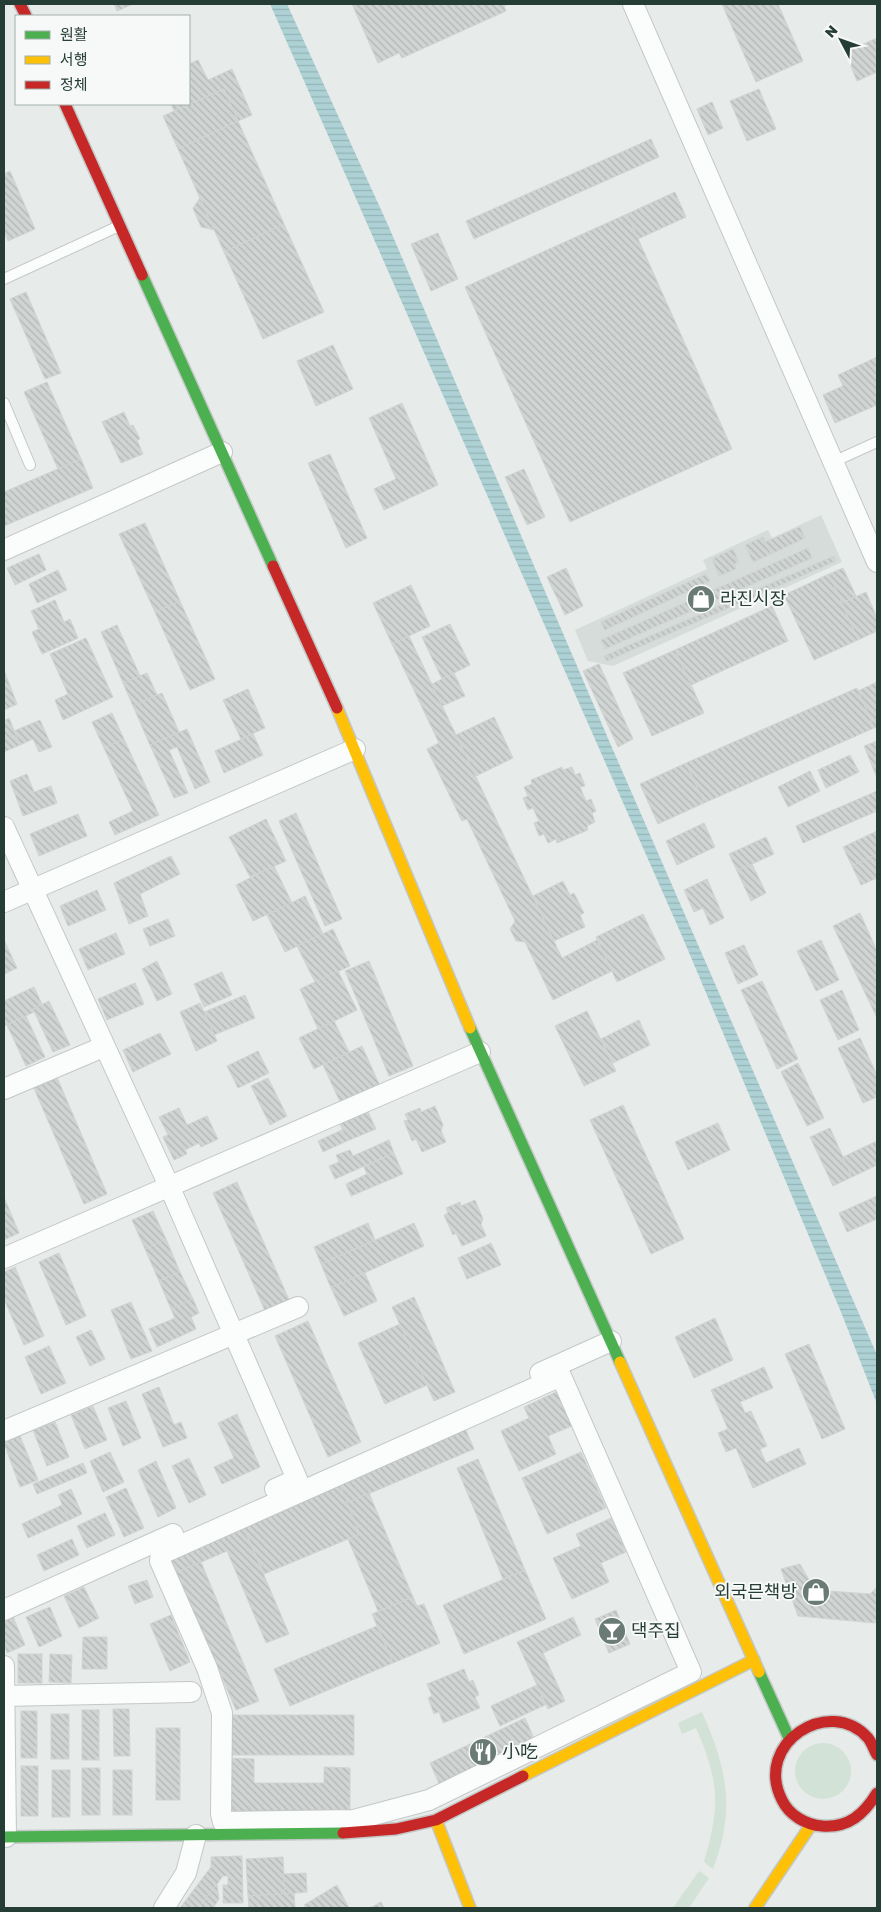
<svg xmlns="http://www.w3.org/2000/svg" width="881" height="1912" viewBox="0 0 881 1912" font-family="'Golos Text','Noto Sans KR',sans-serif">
	<defs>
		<pattern id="water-rules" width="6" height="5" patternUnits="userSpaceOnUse" patternTransform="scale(1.25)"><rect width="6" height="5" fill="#add1d4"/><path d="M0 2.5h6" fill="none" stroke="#95b4b7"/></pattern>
		<pattern id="building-back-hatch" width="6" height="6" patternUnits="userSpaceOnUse" patternTransform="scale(1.25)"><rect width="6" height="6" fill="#d0d4d2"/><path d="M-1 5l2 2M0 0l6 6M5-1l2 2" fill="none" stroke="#b2b7b5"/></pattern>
	</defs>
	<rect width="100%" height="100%" fill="#e7ebe9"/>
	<polygon fill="#d6dcd9" points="821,515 842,562 613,666 588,661 575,630 707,569 703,560 768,530 772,538"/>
	<g fill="#d2e2d6">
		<path d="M702 1712C727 1769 736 1809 713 1869L704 1862C720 1805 720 1783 696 1728L682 1734 678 1723Z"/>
		<circle cx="823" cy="1771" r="28"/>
		<polygon points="699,1871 709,1878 689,1908 673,1908"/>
	</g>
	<polygon fill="url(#water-rules)" points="270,4 287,4 388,225 610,743 877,1355 877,1404 841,1312 682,936"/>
	<g fill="url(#building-back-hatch)" stroke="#d0d4d2">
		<polygon points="114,4 133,4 117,11"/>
		<polygon points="352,4 508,4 504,6 506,11 402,58 399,53 378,63"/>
		<polygon points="722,4 778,4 803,61 756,82"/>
		<polygon points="877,38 877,72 857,81 845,52"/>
		<polygon points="198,60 208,80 232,69 252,115 238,121 224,89 174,111 171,104 189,104 189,64"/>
		<polygon points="224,89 238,121 178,149 163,116"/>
		<polygon points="759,89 776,129 747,141 730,101"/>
		<polygon points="712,102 723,128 708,135 697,109"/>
		<polygon points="238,121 284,224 224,252 178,149"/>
		<polygon points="651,139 659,157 474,239 466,221"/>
		<polygon points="10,171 35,229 8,241 4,231 4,174"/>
		<polygon points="675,192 686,217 638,239 627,214"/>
		<polygon points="200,198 214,230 201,227 193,208"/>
		<polygon points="627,214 732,449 570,522 465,287"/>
		<polygon points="284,224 324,312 263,339 224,252"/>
		<polygon points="438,233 458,279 431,291 411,244"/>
		<polygon points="26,292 61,373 45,379 10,299"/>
		<polygon points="333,345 353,389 316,406 297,361"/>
		<polygon points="877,357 877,405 835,423 823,395 843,386 838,375"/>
		<polygon points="47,382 81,459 58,469 24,392"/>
		<polygon points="402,403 438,485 384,510 374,489 396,479 369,418"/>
		<polygon points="124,412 130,426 133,425 140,439 137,440 143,454 121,463 102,422"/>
		<polygon points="330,454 367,538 346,548 308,463"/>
		<polygon points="81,459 93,488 4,526 4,492"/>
		<polygon points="524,469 545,517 527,525 505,477"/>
		<polygon points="145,523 180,601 155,612 119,534"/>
		<polygon points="800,527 805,538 771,554 765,542"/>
		<polygon points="763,537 771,554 753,562 745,545"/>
		<polygon points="808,548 812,558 605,649 601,640"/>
		<polygon points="733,549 739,562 734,564 736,569 719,576 712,559"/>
		<polygon points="39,554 46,570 15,585 7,568"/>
		<polygon points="834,556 836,561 607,661 604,656"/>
		<polygon points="566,568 583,606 565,615 547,577"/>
		<polygon points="843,568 856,596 842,603 829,574"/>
		<polygon points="58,570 67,590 37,603 29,584"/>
		<polygon points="706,574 710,581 605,630 601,622"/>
		<polygon points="829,574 858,640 814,660 784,595"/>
		<polygon points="411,585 430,626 392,644 373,603"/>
		<polygon points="866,592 877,618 877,631 858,640 842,603"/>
		<polygon points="55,600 64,622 70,619 78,638 42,654 32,632 39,629 31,611"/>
		<polygon points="180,601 215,679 190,690 155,612"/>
		<polygon points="772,606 788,641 691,685 675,650"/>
		<polygon points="450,624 470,665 442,679 422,637"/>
		<polygon points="117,625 140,676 123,683 101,632"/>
		<polygon points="409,636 562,958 597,940 612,971 553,1000 525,942 516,941 510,929 515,921 467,819 462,821 427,749 439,743 392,644"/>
		<polygon points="86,638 113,697 63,720 55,700 68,694 50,654"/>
		<polygon points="675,650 704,713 652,736 623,673"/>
		<polygon points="599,664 633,739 618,747 583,671"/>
		<polygon points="4,670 17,704 4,710"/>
		<polygon points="147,673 157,695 133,706 123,683"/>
		<polygon points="454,673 465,696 442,706 432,684"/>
		<polygon points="877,682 877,727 874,728 858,691"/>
		<polygon points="857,688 874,728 704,803 686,763"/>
		<polygon points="248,689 265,728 241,739 223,700"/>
		<polygon points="162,693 179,732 150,745 133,706"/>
		<polygon points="112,713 124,739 104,748 92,722"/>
		<polygon points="494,717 513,758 476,776 456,735"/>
		<polygon points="9,718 20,745 4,752 4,721"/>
		<polygon points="40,720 52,747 39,752 33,739 20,745 14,731"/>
		<polygon points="187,729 210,782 195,789 177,747 169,750 188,793 174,798 150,745"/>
		<polygon points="253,734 263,755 224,773 215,751"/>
		<polygon points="124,739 159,815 115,835 109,822 133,811 104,748"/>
		<polygon points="877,741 877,778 864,746"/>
		<polygon points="850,755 859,772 826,788 818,770"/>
		<polygon points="686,763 704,803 658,824 640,784"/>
		<polygon points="562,767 563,770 572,767 575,775 580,773 585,786 580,787 586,801 591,799 596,811 592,813 595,822 587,826 588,830 557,843 556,839 548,843 544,834 539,836 534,823 539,821 533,808 528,810 523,798 528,796 524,787 532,784 531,780"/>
		<polygon points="810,771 820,791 788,807 778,787"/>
		<polygon points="27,774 34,792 51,786 57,803 23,816 10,781"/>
		<polygon points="877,791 877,811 803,843 796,826"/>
		<polygon points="296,813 342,919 325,926 279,821"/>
		<polygon points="78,814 87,836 39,856 30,834"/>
		<polygon points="266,819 286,861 250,877 229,837"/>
		<polygon points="704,823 715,847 677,865 666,841"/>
		<polygon points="877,831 877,854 852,866 843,847"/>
		<polygon points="766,837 774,854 737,871 729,854"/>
		<polygon points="877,854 877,878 861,885 852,866"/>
		<polygon points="171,856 180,874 140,894 148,916 129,924 114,883"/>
		<polygon points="752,864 766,893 751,901 737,871"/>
		<polygon points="274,866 292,903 253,921 236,885"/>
		<polygon points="707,879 724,918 710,925 703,908 694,912 684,890"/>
		<polygon points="563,881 570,895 574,893 584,913 580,915 585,927 554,941 533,896"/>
		<polygon points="97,890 106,910 68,926 60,906"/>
		<polygon points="305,896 323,934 285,952 267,915"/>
		<polygon points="860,913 877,951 877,1018 833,926"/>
		<polygon points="643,914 665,959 617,982 596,937"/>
		<polygon points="168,919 175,936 150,946 143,929"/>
		<polygon points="333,929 350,966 315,982 297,946"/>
		<polygon points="116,933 125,954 88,970 79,949"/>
		<polygon points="4,940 17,968 4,974"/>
		<polygon points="821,940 839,980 816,991 797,951"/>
		<polygon points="744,945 758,975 738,984 725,953"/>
		<polygon points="157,961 172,994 157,1001 142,969"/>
		<polygon points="369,961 413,1066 389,1076 345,971"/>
		<polygon points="338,971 357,1010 318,1029 300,989"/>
		<polygon points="222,972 232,995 204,1007 194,984"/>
		<polygon points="762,981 798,1059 777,1069 741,990"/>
		<polygon points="135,983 144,1004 107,1020 98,999"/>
		<polygon points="34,987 42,1004 33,1009 34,1012 4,1026 4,1001"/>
		<polygon points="842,990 859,1030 838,1040 820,1000"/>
		<polygon points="245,995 255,1018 214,1035 204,1012"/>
		<polygon points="49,1001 70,1045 53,1052 33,1009"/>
		<polygon points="200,1003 217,1041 196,1051 180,1012"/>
		<polygon points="587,1011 616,1071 584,1086 555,1026"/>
		<polygon points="26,1016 45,1057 26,1066 7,1025"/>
		<polygon points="639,1020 650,1045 613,1063 601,1039"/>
		<polygon points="334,1021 349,1052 314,1069 299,1038"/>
		<polygon points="160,1033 171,1054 133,1072 123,1050"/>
		<polygon points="860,1038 877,1075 877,1097 863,1103 838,1048"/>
		<polygon points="362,1046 380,1086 341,1104 323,1065"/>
		<polygon points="258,1051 269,1073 238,1088 227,1066"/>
		<polygon points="798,1063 824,1118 807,1126 781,1072"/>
		<polygon points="56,1075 107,1194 84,1204 33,1086"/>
		<polygon points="268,1078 287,1116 270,1125 251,1086"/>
		<polygon points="623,1105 684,1239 651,1254 590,1120"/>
		<polygon points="435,1106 443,1125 441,1131 446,1142 422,1152 416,1139 412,1141 404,1121 408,1120 405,1114 420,1108 421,1112"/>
		<polygon points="179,1108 187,1125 207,1116 218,1139 201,1147 199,1143 185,1150 187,1154 174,1160 163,1137 168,1135 159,1117"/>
		<polygon points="368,1112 376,1129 347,1141 340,1124"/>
		<polygon points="718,1123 730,1150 688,1170 675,1142"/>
		<polygon points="830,1128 852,1177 833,1186 810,1137"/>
		<polygon points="342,1130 347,1141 323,1152 318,1141"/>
		<polygon points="389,1140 394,1153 335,1179 329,1166 339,1162 336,1155 350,1150 353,1156"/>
		<polygon points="877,1141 877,1165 852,1177 843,1157"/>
		<polygon points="394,1153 403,1174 351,1196 346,1184 367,1174 364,1167"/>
		<polygon points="237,1182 290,1302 266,1313 213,1193"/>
		<polygon points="877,1196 877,1219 847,1232 839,1213"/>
		<polygon points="4,1197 19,1233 4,1240"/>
		<polygon points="475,1200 483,1219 481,1224 486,1236 462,1246 456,1233 453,1235 444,1215 448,1213 446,1208 460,1202 461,1206"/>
		<polygon points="153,1211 166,1239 145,1249 132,1220"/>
		<polygon points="368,1223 375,1240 321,1264 314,1247"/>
		<polygon points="414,1223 424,1246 331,1288 321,1264"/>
		<polygon points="166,1239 180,1272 159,1281 145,1249"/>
		<polygon points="491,1243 501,1265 467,1279 458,1258"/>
		<polygon points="59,1253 86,1316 66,1325 39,1262"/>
		<polygon points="15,1267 44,1336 24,1345 4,1299 4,1272"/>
		<polygon points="180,1272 193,1299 171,1309 159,1281"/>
		<polygon points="365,1273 377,1301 344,1316 331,1288"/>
		<polygon points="414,1297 455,1392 434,1401 392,1307"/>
		<polygon points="193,1299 199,1313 191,1317 196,1329 157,1347 149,1329 175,1318 171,1309"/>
		<polygon points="131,1302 152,1351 131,1359 111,1310"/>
		<polygon points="715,1318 733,1360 694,1378 675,1337"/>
		<polygon points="308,1321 361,1442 328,1457 275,1336"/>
		<polygon points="400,1324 427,1385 385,1404 358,1343"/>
		<polygon points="91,1330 105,1359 90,1366 76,1337"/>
		<polygon points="809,1344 845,1429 822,1439 785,1354"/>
		<polygon points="49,1346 66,1383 41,1394 25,1357"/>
		<polygon points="764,1367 773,1388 740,1402 745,1413 751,1411 767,1446 760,1449 766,1463 799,1448 806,1464 753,1488 736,1448 726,1452 718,1433 728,1429 711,1390"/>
		<polygon points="159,1387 174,1425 181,1422 187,1438 163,1447 142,1394"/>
		<polygon points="558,1391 574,1425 548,1436 556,1454 519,1471 501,1431 529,1418 524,1407"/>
		<polygon points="126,1401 141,1438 123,1446 108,1408"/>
		<polygon points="93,1406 107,1440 85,1449 71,1415"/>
		<polygon points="237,1414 260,1467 222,1484 214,1467 234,1458 218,1423"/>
		<polygon points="55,1422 69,1457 47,1466 33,1430"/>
		<polygon points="464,1426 474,1449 347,1503 338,1480"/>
		<polygon points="20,1436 38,1480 20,1487 4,1443"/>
		<polygon points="110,1452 124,1482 103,1492 90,1461"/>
		<polygon points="581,1452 606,1508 547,1534 522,1478"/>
		<polygon points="189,1458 206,1495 189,1503 172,1466"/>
		<polygon points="478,1459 525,1570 503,1579 457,1468"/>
		<polygon points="156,1461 176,1508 158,1517 138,1470"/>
		<polygon points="83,1463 87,1473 37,1494 33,1484"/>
		<polygon points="338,1480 360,1534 264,1574 241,1521"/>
		<polygon points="126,1488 144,1528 124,1537 106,1497"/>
		<polygon points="71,1489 82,1514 69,1520 58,1495"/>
		<polygon points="369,1493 413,1597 378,1611 348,1539 360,1534 347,1503"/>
		<polygon points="62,1505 69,1520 28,1538 22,1524"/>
		<polygon points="105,1513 115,1535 87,1548 77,1526"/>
		<polygon points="611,1518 626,1552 601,1563 609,1582 572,1599 553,1558 581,1546 576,1534"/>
		<polygon points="243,1526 289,1634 266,1643 227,1551 171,1575 164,1559"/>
		<polygon points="72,1539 79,1555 44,1571 37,1555"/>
		<polygon points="201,1562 259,1701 236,1710 216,1663 209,1666 171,1575"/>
		<polygon points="800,1564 815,1590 870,1594 877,1587 877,1620 875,1623 798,1616 781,1569"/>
		<polygon points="525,1570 546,1619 464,1654 443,1605"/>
		<polygon points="147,1580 153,1597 135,1604 128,1586"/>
		<polygon points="84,1587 99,1618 79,1628 64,1596"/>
		<polygon points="413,1597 417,1606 424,1604 440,1643 393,1663 372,1614"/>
		<polygon points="50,1607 62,1636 39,1647 26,1617"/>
		<polygon points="616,1610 630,1644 609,1653 595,1619"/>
		<polygon points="171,1615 190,1662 170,1671 150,1624"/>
		<polygon points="13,1617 25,1645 7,1653 4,1645 4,1622"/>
		<polygon points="573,1617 581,1635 543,1653 565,1701 548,1709 517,1642"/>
		<polygon points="377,1626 393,1663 290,1706 274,1669"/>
		<polygon points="83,1637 107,1637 107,1669 82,1669"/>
		<rect x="18" y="1654" width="24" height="29"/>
		<polygon points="50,1654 72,1655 71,1683 49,1682"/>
		<polygon points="464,1669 469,1682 473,1680 479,1695 475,1697 480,1708 443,1723 439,1712 434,1714 428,1698 432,1696 427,1684"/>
		<polygon points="537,1685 545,1705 500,1726 491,1706"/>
		<polygon points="113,1709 129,1709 130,1756 114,1756"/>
		<rect x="82" y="1710" width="17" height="50"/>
		<rect x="21" y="1711" width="16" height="47"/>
		<rect x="51" y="1714" width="18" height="45"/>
		<polygon points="227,1715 354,1715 354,1755 226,1755"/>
		<polygon points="525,1718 537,1745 442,1790 430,1763"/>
		<rect x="156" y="1728" width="24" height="72"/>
		<polygon points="226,1758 254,1759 254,1783 324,1783 324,1767 350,1768 350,1812 226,1812"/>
		<rect x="21" y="1766" width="17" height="50"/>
		<rect x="82" y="1768" width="18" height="47"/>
		<rect x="52" y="1770" width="18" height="47"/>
		<rect x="113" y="1770" width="19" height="45"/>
		<polygon points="242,1856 243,1903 223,1903 223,1885 228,1885 228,1876 223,1876 211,1867 211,1857"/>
		<polygon points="283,1857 285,1894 248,1896 246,1859"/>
		<polygon points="211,1867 223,1876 217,1884 198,1908 180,1908"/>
		<polygon points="306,1873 307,1892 285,1894 283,1874"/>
		<polygon points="217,1884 219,1899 213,1908 198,1908"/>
		<polygon points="337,1885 349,1908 306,1908 304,1905"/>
		<polygon points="294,1893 295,1908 249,1908 248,1896"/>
		<polygon points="381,1902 384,1908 370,1908"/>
	</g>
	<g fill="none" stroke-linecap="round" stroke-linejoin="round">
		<defs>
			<g id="lane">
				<polyline points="4,279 119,226"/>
				<polyline points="4,403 30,465"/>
				<polyline points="833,462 877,442"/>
			</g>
			<g id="street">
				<polyline points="633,4 877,562"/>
				<polyline points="4,550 222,452"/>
				<polyline points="4,827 170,1188 297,1479 275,1489"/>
				<polyline points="4,902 355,749"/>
				<polyline points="4,1089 103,1047"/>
				<polyline points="4,1258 480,1052"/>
				<polyline points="540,1373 611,1341"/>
				<polygon points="561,1376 691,1672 429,1800 354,1820 223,1822 221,1814 222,1713 207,1668 160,1561 161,1554"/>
				<polyline points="4,1431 298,1307"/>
				<polyline points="4,1610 173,1534"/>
				<polyline points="4,1666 6,1837"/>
				<polyline points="4,1696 191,1692"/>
				<polyline points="164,1908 186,1873 196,1835"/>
			</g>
			<g id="fast">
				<polyline points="142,275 273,566"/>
				<polyline points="470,1028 620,1362"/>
				<polyline points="759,1672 789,1738"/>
				<polyline points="4,1837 343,1833"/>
			</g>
			<g id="slow">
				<polyline points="337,708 470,1028"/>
				<polyline points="620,1362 759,1672"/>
				<polyline points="523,1776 754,1660"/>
				<polyline points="436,1820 470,1908"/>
				<polyline points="755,1908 811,1825"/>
			</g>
			<g id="jam">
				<polyline points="20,4 26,16"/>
				<polyline points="65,104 142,275"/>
				<polyline points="273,566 337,708"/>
				<path d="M877 1755C874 1750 872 1743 868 1738 830 1695 753 1743 782 1800 789 1815 806 1825 822 1826 849 1828 864 1814 877 1793"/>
				<polyline points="343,1833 396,1829 436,1820 523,1776"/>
			</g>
		</defs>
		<use href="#lane" stroke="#c4c8c6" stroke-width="12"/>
		<use href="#street" stroke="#c4c8c6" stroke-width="22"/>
		<use href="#fast" stroke="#c3c8c6" stroke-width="14"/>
		<use href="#slow" stroke="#c3c8c6" stroke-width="14"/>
		<use href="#jam" stroke="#c3c8c6" stroke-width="14"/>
		<use href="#lane" stroke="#fbfcfc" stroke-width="10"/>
		<use href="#street" stroke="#fbfcfc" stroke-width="20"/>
		<use href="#fast" stroke="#4caf50" stroke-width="11"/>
		<use href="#slow" stroke="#ffc107" stroke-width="11"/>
		<use href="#jam" stroke="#c62828" stroke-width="11"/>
	</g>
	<defs>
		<symbol id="shop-disc" viewBox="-11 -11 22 22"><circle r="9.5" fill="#6a7a74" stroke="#f6f9f7"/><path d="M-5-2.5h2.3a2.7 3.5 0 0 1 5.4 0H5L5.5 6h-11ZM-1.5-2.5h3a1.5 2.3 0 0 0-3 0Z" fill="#fff"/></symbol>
		<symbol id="bar-disc" viewBox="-11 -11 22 22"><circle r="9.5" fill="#6a7a74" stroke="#f6f9f7"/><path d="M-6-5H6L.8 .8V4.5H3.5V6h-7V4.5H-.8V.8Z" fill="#fff"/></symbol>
		<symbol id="restaurant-disc" viewBox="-11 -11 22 22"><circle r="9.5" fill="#6a7a74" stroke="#f6f9f7"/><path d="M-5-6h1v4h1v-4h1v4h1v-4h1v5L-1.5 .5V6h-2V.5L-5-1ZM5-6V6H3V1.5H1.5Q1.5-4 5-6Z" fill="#fff"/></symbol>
	</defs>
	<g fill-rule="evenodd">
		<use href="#shop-disc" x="685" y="583" width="32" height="32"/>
		<use href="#shop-disc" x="800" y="1576" width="32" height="32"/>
		<use href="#bar-disc" x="596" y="1615" width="32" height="32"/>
		<use href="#restaurant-disc" x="467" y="1736" width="32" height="32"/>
	</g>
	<g text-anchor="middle" stroke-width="4" stroke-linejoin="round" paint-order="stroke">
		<g font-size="18" fill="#263d35" stroke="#f6f9f7" text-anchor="start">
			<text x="720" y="605">라진시장</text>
			<text x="797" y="1598" text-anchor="end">외국믄책방</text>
			<text x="631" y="1637">댁주집</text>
			<text x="502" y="1758">小吃</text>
		</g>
	</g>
	<rect width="881" height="1912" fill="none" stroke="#263d35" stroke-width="10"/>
	<rect x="15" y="15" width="175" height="90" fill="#f6f9f7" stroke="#a3aea9"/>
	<rect x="25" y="31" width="25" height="8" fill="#4caf50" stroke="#a3aea9"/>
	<text x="60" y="40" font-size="15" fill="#263d35">원활</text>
	<rect x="25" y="56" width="25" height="8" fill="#ffc107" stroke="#a3aea9"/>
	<text x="60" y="65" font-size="15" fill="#263d35">서행</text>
	<rect x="25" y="81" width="25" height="8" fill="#c62828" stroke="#a3aea9"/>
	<text x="60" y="90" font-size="15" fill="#263d35">정체</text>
	<g transform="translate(841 40) rotate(311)" stroke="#f6f9f7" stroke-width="4" paint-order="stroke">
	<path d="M0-4L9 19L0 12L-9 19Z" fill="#263d35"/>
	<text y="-8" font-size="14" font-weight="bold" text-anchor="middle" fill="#263d35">N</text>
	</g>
</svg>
